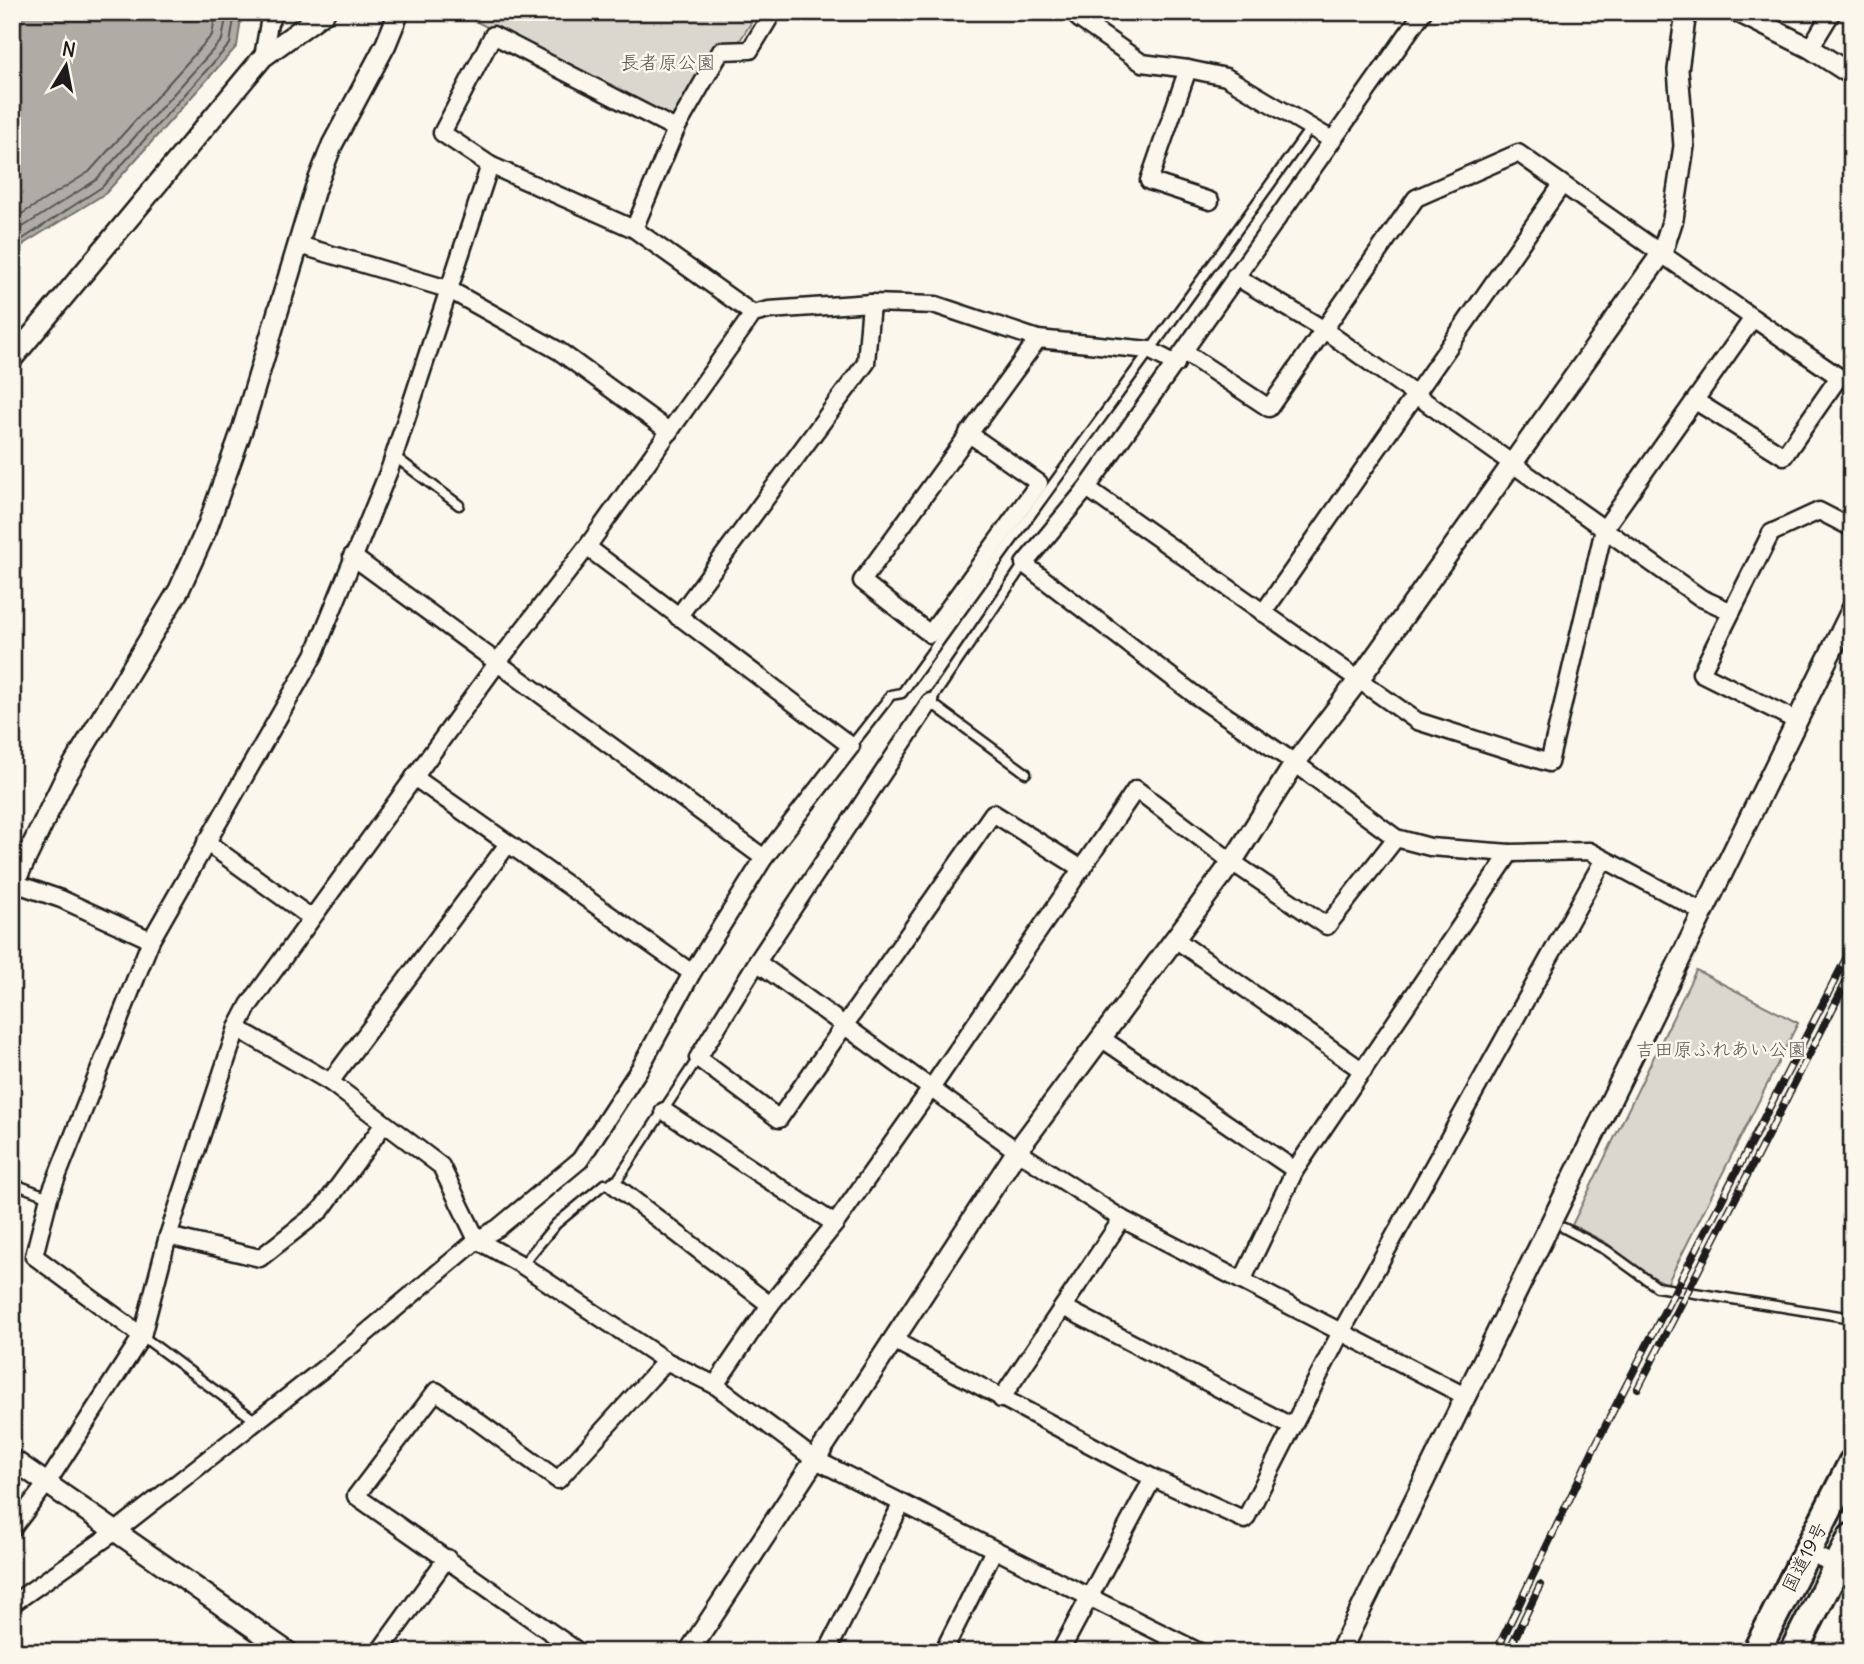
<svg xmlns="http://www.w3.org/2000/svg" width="1864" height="1664" viewBox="0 0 1864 1664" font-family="Delius,'Klee One',sans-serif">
	<rect width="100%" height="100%" fill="#fbf7ec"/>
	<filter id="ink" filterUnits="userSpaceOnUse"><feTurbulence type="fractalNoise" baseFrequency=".0143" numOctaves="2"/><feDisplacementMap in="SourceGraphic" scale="14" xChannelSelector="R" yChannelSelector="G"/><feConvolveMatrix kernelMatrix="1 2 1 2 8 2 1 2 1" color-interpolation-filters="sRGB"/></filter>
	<g filter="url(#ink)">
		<g fill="#dad7ce" stroke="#7b7a75" stroke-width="2">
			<polygon points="457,12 758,12 690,119 678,122"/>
			<polygon points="1696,970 1798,1023 1667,1284 1643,1272 1605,1242 1572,1225"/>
		</g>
		<polygon fill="#afaca5" stroke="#74726e" stroke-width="2" points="12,12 242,12 237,46 106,193 25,243 12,256"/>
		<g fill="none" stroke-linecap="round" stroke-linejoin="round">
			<g stroke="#575653" stroke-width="2">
				<polyline points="12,220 89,172 212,35 216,12"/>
				<polyline points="12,234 96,180 222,40 227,12"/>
				<polyline points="12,246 102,187 230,44 235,12"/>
			</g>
			<defs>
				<g id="service">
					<polyline points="394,456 459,505"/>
					<polyline points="1024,564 930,702 1026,773"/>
					<path d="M851 746 891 695 902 693C1037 504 1176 317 1311 127"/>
					<polyline points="12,1183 49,1197"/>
					<polyline points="1564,1228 1606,1250 1657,1287 1852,1318"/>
					<polyline points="522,1265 556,1224 604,1184 614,1185 698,1058"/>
					<polyline points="142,1336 256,1421"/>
				</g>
				<g id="minor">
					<polyline points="1423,12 1087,488 1024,564 1195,695 1295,763 1396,838 1430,847 1510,853 1589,851 1703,912"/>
					<polyline points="1079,19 1142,63 1188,69"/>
					<polyline points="1810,48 1832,12"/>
					<polyline points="263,57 269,23 275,12"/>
					<polyline points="676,129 721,51 750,50 773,12"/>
					<polyline points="1210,201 1149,181 1188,69 1226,77 1332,140"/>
					<polyline points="634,229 676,129 493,35 442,133 490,165 634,229 753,314"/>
					<polyline points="299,245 448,289 559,351 670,432"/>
					<polyline points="1235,276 1323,329 1701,598 1730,611"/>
					<polyline points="1697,402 1784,456 1839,377 1753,318"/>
					<polyline points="968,433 1039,483 930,634 862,581 1038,339"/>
					<polyline points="1087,488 1417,721 1549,763 1604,529 1753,318 1518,153 1416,198 1269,408 1184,352"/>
					<polyline points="352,556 764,858"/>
					<polyline points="1263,613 1561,186"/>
					<polyline points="678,617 866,363 871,303"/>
					<polyline points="930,702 757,962 698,1058 779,1119 993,813 1082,869"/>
					<polyline points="1797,721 1701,673 1771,533 1819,511 1852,528"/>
					<polyline points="414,777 692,973"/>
					<polyline points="206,842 310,917"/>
					<polyline points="14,883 61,899 151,940"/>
					<polyline points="1175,939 1363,1071"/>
					<polyline points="757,962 1017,1151 1122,1219 1465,1396"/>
					<polyline points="237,1028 330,1082 441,1166 477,1240 522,1265 666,1361 715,1385 814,1459 1199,1652"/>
					<polyline points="1101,1038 1295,1170"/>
					<polyline points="330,1082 508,844"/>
					<polyline points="664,1111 835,1224"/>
					<polyline points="614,1185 770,1305"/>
					<polyline points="168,1236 260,1258 321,1210 384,1124"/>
					<polyline points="1242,1281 1295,1170 1510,853"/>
					<polyline points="1063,1307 1291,1426"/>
					<polyline points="142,1336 34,1256 49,1197 151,940 314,655 390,468 490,165"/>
					<polyline points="895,1341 1153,1478 1245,1520 1340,1334 1603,861"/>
					<polyline points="715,1385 770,1305 835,1224 932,1087 1136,789 1232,862 1327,926 1396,838"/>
					<polyline points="1001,1399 1122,1219"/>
					<polyline points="12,1529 47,1483 142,1336 168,1236 237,1028 249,1005 498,662 587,547 753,314 769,310 871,303 936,305 1038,339 1149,350 1176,364"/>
					<polyline points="1807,1551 1852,1574"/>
					<polyline points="12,1604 116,1531 327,1366 477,1240 498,1228 580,1160 640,1068 692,973 764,858 851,746 587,547"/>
					<polyline points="379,1652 447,1558"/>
					<polyline points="579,1652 356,1496 436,1391 558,1480 666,1361"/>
					<polyline points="827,1652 902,1503"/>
					<polyline points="943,1652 994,1550"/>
					<polyline points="1060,1652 1153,1478"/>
				</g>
				<g id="tertiary">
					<polyline points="1738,12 1810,48 1852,75"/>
					<polyline points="12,359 263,57 325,12"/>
					<polyline points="12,887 64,780 179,590 207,528 243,427 315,189 332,145 386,44 399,12"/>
					<polyline points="12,1459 288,1652"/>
					<polyline points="689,1652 1017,1151 1232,862 1295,763 1360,678 1662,253 1673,219 1684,146 1678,70 1686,12"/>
					<polyline points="1340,1652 1852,609"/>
				</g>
				<g id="trunk">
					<polyline points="1756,1652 1852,1463"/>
					<polyline points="1793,1652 1852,1537"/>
				</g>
			</defs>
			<use href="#service" stroke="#1c1c1c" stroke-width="13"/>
			<use href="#minor" stroke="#1c1c1c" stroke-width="21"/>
			<use href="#tertiary" stroke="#1c1c1c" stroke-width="24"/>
			<use href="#trunk" stroke="#1c1c1c" stroke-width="32"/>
			<use href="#service" stroke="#fbf7ec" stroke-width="8"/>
			<use href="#minor" stroke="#fbf7ec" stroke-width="16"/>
			<use href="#tertiary" stroke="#fbf7ec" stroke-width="19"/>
			<use href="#trunk" stroke="#fbf7ec" stroke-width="26"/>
			<defs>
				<g id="rail">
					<polyline points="1638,1388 1852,971"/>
					<polyline points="1496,1652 1595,1446 1852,947"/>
					<polyline points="1508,1652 1540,1585"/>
				</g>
			</defs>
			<use href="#rail" stroke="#1c1c1c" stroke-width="8"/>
			<use href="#rail" stroke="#fbf7ec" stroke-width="5" stroke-dasharray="16" stroke-linecap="butt"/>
		</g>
	</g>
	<g text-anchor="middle" stroke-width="5" stroke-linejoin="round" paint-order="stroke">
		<g font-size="19" fill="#555451" stroke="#fbf7ec">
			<text x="668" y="69">長者原公園</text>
			<text x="1721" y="1056">吉田原ふれあい公園</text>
		</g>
		<g font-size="19" fill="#1c1c1c" stroke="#fbf7ec">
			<text transform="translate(1804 1557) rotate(-63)" y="7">国道19号</text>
		</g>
	</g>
	<rect width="1864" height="1664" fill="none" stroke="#fbf7ec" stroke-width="42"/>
	<rect x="21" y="21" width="1822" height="1622" fill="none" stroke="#1c1c1c" stroke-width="2.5" filter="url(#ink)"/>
	<g transform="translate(66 66) rotate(10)" stroke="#fbf7ec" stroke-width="5" paint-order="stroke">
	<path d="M0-5L12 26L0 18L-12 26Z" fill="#1c1c1c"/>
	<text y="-10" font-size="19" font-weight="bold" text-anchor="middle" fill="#1c1c1c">N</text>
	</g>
</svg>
